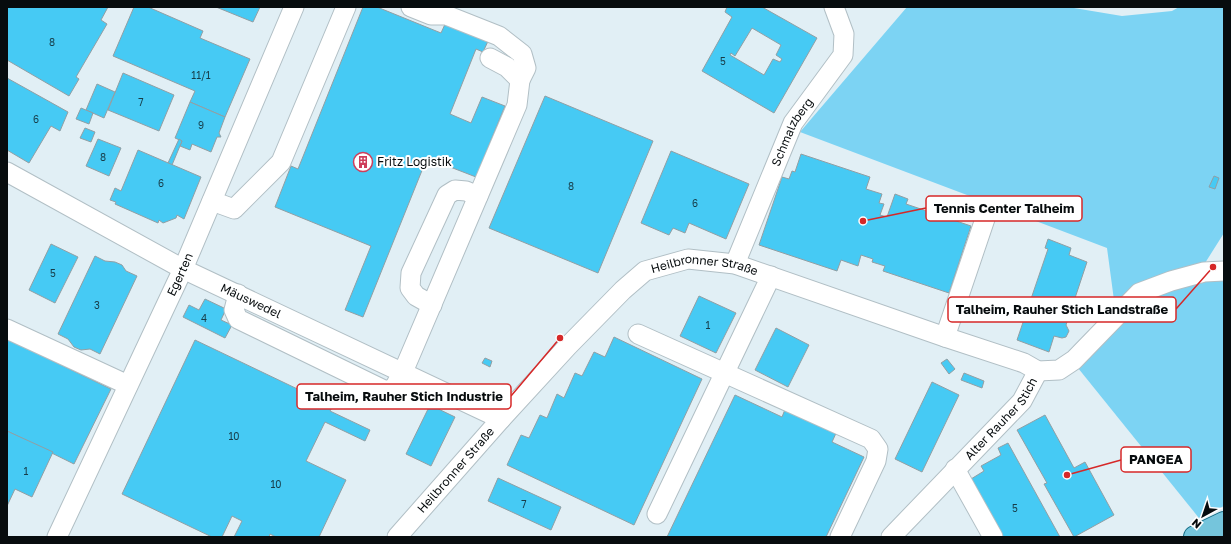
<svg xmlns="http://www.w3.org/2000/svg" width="1231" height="544" viewBox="0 0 1231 544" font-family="'Golos Text',sans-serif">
	<rect width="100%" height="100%" fill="#e1eff5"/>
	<g fill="#7cd3f3">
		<polygon points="907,7 1068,7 1122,16 1172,11 1179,7 1224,7 1224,233 1200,271 1116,315 1107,248 800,132"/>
		<polygon points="1224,273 1224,506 1199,518 1078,368 1140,295"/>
	</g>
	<g fill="#46caf4" stroke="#919fa4" fill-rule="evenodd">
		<polygon points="7,7 108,7 101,20 107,24 76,77 79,79 69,96 7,60"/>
		<polygon points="134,7 148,7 203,31 200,38 250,59 225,117 190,102 195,91 113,56"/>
		<polygon points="216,7 260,7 253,22"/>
		<polygon points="363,7 377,7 441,33 446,22 489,39 483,52 476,49 450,114 471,123 482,97 505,106 476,177 427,158 363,317 345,310 371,246 275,207 291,166 298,169"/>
		<path d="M727 7H762L817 38 774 113 702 71 732 17 725 12ZM752 28 781 45 776 55 782 59 780 62 773 59 764 75 730 55 731 53 735 56Z"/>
		<polygon points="123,73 174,95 159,131 108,110"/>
		<polygon points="7,78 68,112 60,131 51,126 29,163 7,150"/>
		<polygon points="97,84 115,92 104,118 86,110"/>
		<polygon points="545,96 653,141 598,273 489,228"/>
		<polygon points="190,102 225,117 219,133 221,137 217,137 211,152 192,144 190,150 180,146 182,141 175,138"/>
		<polygon points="81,108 93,113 89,124 76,119"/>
		<polygon points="85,128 95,132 91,142 80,138"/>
		<polygon points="98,139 121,148 109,176 86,166"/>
		<polygon points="179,139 182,141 172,165 168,163"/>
		<polygon points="138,150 201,177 184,219 177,215 176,218 163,223 159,220 158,223 115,204 116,202 110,200 115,188 121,191"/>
		<polygon points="671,151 749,184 726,239 689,223 685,233 673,228 669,235 641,223"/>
		<polygon points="801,154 870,177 866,189 882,194 879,203 884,204 880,215 887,217 895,194 908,199 906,204 971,226 949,293 883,271 885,266 872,262 873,259 861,255 858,266 841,260 837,271 759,245 782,177 789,179 792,171 795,172"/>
		<polygon points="1214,176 1219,178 1215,189 1209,187"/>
		<polygon points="1048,239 1071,248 1069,255 1087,262 1066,325 1069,331 1066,337 1062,338 1054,336 1049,352 1017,340 1048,249 1045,248"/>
		<polygon points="51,244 78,257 55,303 29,290"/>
		<polygon points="95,256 105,261 115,262 122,265 126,271 137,276 100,354 90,349 81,350 74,347 68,339 58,334"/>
		<polygon points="699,296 736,313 716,353 680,336"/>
		<polygon points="205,299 226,309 221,320 232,325 225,338 183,317 189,305 199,310"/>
		<polygon points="776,328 809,345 788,387 755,370"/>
		<polygon points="614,337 702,379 634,525 507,465 521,435 529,438 540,415 547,418 557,394 564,398 575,373 582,376 594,352 605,357"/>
		<polygon points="7,339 111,389 74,464 7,431"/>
		<polygon points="195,340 333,406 330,411 370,430 365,441 325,422 306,461 346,480 319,537 276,537 270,534 269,537 234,537 242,521 232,516 222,537 212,537 122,494"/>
		<polygon points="485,358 492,361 490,367 482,363"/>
		<polygon points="947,359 955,369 949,374 941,363"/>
		<polygon points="964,373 984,381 982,388 961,380"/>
		<polygon points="932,382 959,395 922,472 895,459"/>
		<polygon points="735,395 782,417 786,407 837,431 832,442 864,457 826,537 667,537"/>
		<polygon points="430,405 455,417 431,466 406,454"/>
		<polygon points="1045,415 1074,468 1085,462 1114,515 1074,537 1044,484 1047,483 1017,430"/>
		<polygon points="7,431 53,452 32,497 15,489 7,506"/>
		<polygon points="1008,443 1060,537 1003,537 971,479 984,471 981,466 1001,455 998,448"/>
		<polygon points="498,478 561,507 551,530 488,501"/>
	</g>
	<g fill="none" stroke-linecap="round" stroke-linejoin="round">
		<defs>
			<g id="minor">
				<polyline points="411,7 431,15 446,15 499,36 522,54 526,68 520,80"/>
				<path id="s1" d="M7 172 183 269 501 419"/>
				<polyline points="212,201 234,209 281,162 346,7"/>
				<path id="s2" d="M735 264 793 123 843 55 844 34 834 7"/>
				<polyline points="238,294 234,310 238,319 386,391 394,388 403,372 517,105 520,80 507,67 490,58"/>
				<polyline points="432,305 416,296 410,288 411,273 447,195 455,190 466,191 478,196"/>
				<polyline points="7,329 128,385"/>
				<polyline points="638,334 871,439 878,449 876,461 840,537"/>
				<polyline points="945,337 986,216"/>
				<polyline points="955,469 993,537"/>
				<polyline points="657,514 771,276"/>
				<path id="s3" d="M57 537 183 269 294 7"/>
				<path id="s4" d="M397 537 501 419 568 346 623 290 645 271 688 259 735 264 945 337 1024 363 1038 371 1059 370 1074 360 1139 293 1171 281 1204 272 1224 271"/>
				<path id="s5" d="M891 537 1022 401 1038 371"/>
			</g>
			<polyline id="major" points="1195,537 1224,523"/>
		</defs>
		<use href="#minor" stroke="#b1bfc5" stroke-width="21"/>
		<use href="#major" stroke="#136c85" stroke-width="24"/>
		<use href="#minor" stroke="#fff" stroke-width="19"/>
		<use href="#major" stroke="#75c5dc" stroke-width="22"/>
	</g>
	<defs>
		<symbol id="building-ring" viewBox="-11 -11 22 22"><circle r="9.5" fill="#fff" stroke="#ce3e5b" stroke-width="1.5"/><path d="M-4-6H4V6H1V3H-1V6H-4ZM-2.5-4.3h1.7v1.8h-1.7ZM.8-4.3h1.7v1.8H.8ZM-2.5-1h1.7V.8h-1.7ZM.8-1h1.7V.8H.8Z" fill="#ce3e5b"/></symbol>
	</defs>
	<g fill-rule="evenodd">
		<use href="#building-ring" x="352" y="151" width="22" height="22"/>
	</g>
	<g text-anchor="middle" stroke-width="4" stroke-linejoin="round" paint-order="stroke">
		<g font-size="10" fill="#173c48">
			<text x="52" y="46">8</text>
			<text x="723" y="65">5</text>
			<text x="201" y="79">11/1</text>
			<text x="141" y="106">7</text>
			<text x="36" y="123">6</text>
			<text x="201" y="129">9</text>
			<text x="103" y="161">8</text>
			<text x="161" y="187">6</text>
			<text x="571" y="190">8</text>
			<text x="695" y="207">6</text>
			<text x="53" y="277">5</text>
			<text x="97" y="309">3</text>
			<text x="204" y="322">4</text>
			<text x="708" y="329">1</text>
			<text x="234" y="440">10</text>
			<text x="26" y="475">1</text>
			<text x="276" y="488">10</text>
			<text x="524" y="508">7</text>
			<text x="1015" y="512">5</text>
		</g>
		<g font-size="12" fill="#070c0e" stroke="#fff">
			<text dy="4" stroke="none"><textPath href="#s2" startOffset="144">Schmalzberg</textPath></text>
			<text dy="4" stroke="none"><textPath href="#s4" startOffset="425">Heilbronner Straße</textPath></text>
			<text dy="4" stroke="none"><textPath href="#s3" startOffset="290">Egerten</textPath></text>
			<text dy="4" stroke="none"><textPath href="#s1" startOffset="276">Mäuswedel</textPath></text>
			<text dy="4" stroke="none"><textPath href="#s5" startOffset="162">Alter Rauher Stich</textPath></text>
			<text dy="4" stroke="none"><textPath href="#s4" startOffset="89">Heilbronner Straße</textPath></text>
		</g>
		<g font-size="12" fill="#070c0e" stroke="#fff" text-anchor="start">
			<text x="377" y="166">Fritz Logistik</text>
		</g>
	</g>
	<path fill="none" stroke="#d62828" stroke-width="1.5" d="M863 221L926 208M1213 267L1176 309M560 338L511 396M1067 475L1121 460"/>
	<g fill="#d62828" stroke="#fff" stroke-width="1.5">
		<circle cx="863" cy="221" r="4"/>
		<circle cx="1213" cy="267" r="4"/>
		<circle cx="560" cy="338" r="4"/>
		<circle cx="1067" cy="475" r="4"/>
	</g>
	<g fill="#fff" stroke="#d62828" stroke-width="1.5">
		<rect x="926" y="196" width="156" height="25" rx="4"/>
		<rect x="948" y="297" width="228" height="25" rx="4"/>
		<rect x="297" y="384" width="214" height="25" rx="4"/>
		<rect x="1121" y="447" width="70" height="25" rx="4"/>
	</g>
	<g font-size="13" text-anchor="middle" font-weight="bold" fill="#070c0e">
		<text x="1004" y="213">Tennis Center Talheim</text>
		<text x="1062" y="314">Talheim, Rauher Stich Landstraße</text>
		<text x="404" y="401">Talheim, Rauher Stich Industrie</text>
		<text x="1156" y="464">PANGEA</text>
	</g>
	<rect width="1231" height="544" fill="none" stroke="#070c0e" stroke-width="16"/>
	<g transform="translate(1203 516) rotate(220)" stroke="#ffffff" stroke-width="3" paint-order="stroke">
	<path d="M0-3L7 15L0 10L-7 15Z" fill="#070c0e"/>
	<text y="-6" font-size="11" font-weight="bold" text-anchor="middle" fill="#070c0e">N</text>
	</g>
</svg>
